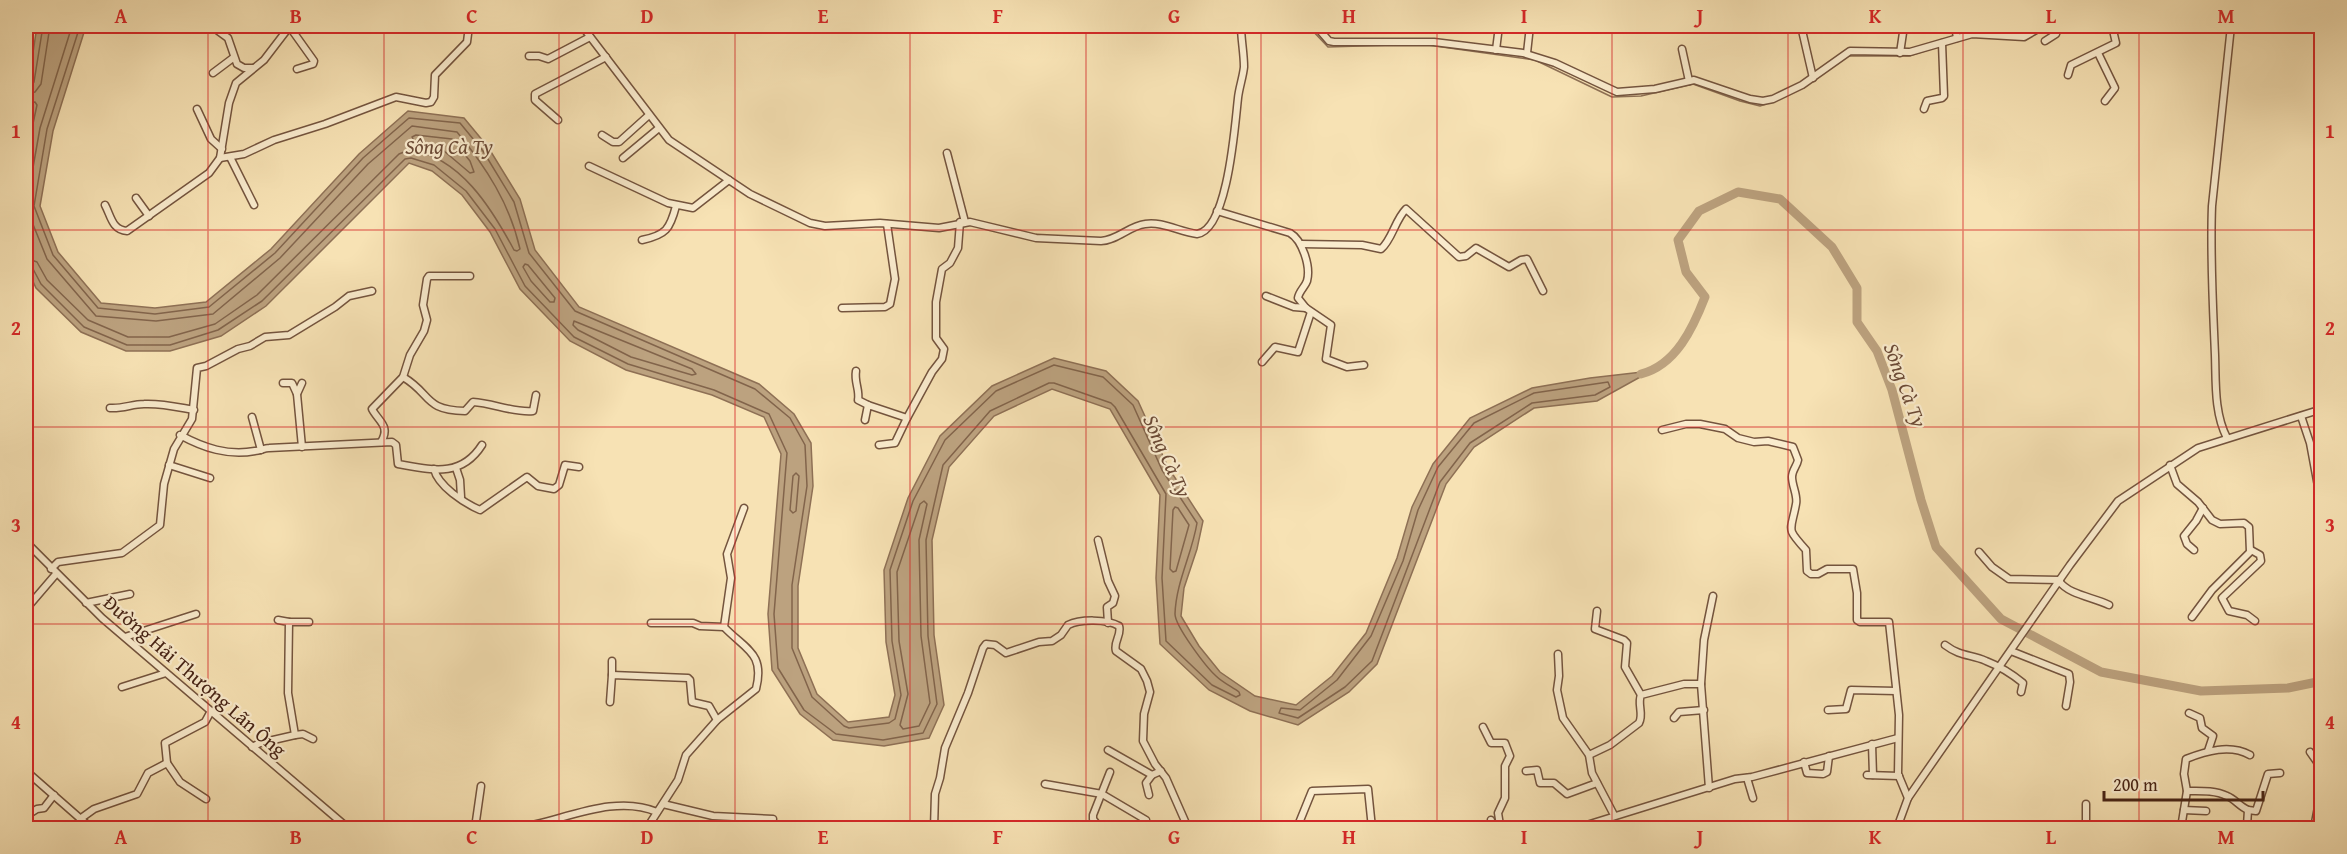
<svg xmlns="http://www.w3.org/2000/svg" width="2347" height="854" viewBox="0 0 2347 854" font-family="'Gentium Book Plus',serif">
	<rect width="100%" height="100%" fill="#f7e2b4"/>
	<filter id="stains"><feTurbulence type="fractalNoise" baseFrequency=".00333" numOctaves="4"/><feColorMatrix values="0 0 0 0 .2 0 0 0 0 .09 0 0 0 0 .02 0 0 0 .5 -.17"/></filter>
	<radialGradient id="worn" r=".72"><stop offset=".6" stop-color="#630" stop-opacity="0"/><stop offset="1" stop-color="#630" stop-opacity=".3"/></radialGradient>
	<polygon fill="#bca27f" stroke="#8e7055" stroke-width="1.5" points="37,26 86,26 53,131 40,206 58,252 101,303 155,308 206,302 271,249 359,154 408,111 464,118 488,147 520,199 535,250 579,307 759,384 794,414 811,443 813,486 798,586 798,648 817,694 848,722 889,717 895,695 886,642 884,570 908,498 940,436 992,386 1054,358 1106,371 1138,401 1168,467 1203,521 1197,549 1184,588 1181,616 1199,646 1220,672 1255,696 1296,705 1332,676 1366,633 1397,558 1412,507 1433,464 1470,418 1532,388 1590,378 1651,371 1597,401 1534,408 1474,447 1446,484 1377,664 1349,692 1298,725 1250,711 1209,690 1160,644 1156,578 1160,495 1110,409 1052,389 994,416 949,467 932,540 934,635 944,705 929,738 884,746 833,740 800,714 772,670 768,614 781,454 764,417 712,395 626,370 570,341 520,289 490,232 462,195 432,171 409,163 266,306 221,336 170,351 126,351 81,332 36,288 26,266 26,99"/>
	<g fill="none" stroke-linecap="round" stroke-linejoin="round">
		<g stroke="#82644b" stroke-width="1.5">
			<polyline points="26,87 31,86 34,82 43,26"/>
			<polyline points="26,94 35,92 41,84 50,26"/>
			<polyline points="26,103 35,102 37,105 26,156"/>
			<polygon points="416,135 452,139 470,161 474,172 470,173 444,151 414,141 412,137"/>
			<path d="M26 258 37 262 47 280 88 320 128 337H169L215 324 257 295 399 154 409 150C460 156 492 209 514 250L517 251 520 249C510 204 486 167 457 132L412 126 368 164 280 258 213 314 156 321 96 316 47 259 26 207 40 128 72 26"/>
			<polygon points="525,264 528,265 555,298 554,302 550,302 531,281 523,267"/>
			<path d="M26 266 32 267 41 284 84 327 127 345H170L218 330 262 301 405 159 411 158 434 165 466 191 495 229 525 286 574 337 628 364 714 390 769 414 787 453 774 614 778 668 804 710 836 734 883 740 923 733 937 704 928 636 926 540 943 465 990 411 1049 383H1054L1111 403 1115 407 1166 494 1162 578 1166 641 1212 685 1236 697 1240 695 1239 692C1232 687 1222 682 1216 676 1206 667 1175 626 1175 614 1176 582 1192 554 1197 523L1162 470 1133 405 1103 377 1054 365 996 391 945 440 913 501 890 570 892 641 901 695 895 719 889 723 849 728 844 726 812 697 792 648V585L807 486 805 445 790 418 755 389 575 311 529 253 514 202 483 151 460 123 409 118 363 158 275 253 209 307 155 314 98 308 53 255 34 206 47 129 80 26"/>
			<polygon points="574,321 692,369 696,374 692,375 631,357 578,330 573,325"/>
			<polygon points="1608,382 1610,387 1595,395 1532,403 1470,443 1440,482 1372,661 1345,687 1298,718 1279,713 1281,708 1300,710 1337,680 1371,636 1403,561 1418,510 1438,467 1474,423 1534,393"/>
			<polygon points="796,473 799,476 796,511 793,513 790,510 793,476"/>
			<polygon points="924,501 927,504 919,540 921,636 930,703 919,726 903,729 900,725 908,694 899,641 897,572 920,504"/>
			<polygon points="1175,507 1178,508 1189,525 1176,571 1173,572 1170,569 1173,510"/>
		</g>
		<g stroke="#8e7055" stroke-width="1.5">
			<polyline points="1308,26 1328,47 1393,45"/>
			<polyline points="2034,35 2049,26"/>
			<polyline points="1991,38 2025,40"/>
			<polyline points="1428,45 1535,60 1612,97 1641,96 1693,84 1740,101 1760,106 1766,104"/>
			<polyline points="1847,56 1909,56 1931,49"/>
		</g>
		<path stroke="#bca27f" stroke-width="9" d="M1641 374C1676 365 1693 328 1705 297L1686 272 1678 240 1699 211 1738 192 1780 199 1832 247 1857 288V322L1877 351 1892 390 1921 500 1936 547 2001 619 2101 672 2201 691 2288 688 2322 681"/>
		<defs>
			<g id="minor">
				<polyline points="278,26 285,32"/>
				<polyline points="289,26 314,61 313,64 297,69"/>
				<path d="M582 26 669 140 750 194 810 223 825 226 880 223 939 228 970 222 1036 238 1101 241C1118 240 1129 226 1145 224 1162 221 1180 232 1197 234 1228 230 1235 124 1238 98 1239 88 1243 77 1244 67 1244 53 1241 39 1241 26"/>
				<polyline points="1316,26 1329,41 1334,42 1434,42 1523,53 1555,63 1617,92 1655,89 1694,80 1750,99 1763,101 1773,99 1802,85 1850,51 1910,52 1972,34 2024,37 2043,26"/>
				<polyline points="1801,26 1813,78"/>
				<polyline points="1955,26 1957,38"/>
				<polyline points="217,30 228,38 237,64 244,68 253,68"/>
				<polyline points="2045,41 2056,34 2058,26"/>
				<polyline points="1682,49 1689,81"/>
				<polyline points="1496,50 1499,26"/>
				<polyline points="1527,53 1530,26"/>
				<polyline points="1900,53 1904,26"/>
				<polyline points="2098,53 2115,88 2105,101"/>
				<polyline points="529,56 539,56 548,59 590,37"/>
				<polyline points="213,73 233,58"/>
				<polyline points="2068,75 2071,65 2116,43 2112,26"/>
				<polyline points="197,109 211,139 222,149"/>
				<polyline points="1924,109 1927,101 1942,98 1944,96 1942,43"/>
				<polyline points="558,120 535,100 535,94 606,57"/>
				<polyline points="602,135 613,142 619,142 649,115"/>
				<polyline points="947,153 965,222"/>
				<polyline points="230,157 254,205"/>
				<polyline points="220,158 244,154 274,140 325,124 396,97 426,103 431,102 434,97 435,75 467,42 469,26"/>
				<polyline points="623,158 659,128"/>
				<polyline points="589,166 668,203 693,208 729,180"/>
				<polyline points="136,198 149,216"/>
				<path d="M105 205C111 216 112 230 127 231L209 173 220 158 229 103 236 83 264 60 290 26"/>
				<path d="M1217 211 1290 233C1302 240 1311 266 1307 281 1305 287 1299 291 1298 298L1306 308 1331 325 1326 359 1347 367 1364 365"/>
				<path d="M642 240C666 235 670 229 676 206"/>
				<path d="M1301 244 1362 245 1381 249C1392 240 1395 220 1406 209L1459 257 1466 256 1476 248 1509 267 1521 260 1527 259 1543 291"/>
				<polyline points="1266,296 1294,307 1306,308"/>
				<polyline points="842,308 885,307 890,304 895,279 887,224"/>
				<polyline points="1262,362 1275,347 1298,352 1311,312"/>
				<path d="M856 371C854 382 860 390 858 400L868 405"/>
				<path d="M403 377C432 394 423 410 465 411L473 402C493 403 513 413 533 411L536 395"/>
				<polyline points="283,383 292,383 297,394"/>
				<path d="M110 408C123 409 132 404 144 404 161 403 177 407 194 410"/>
				<polyline points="2301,416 2310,443 2322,508"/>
				<polyline points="252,417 261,450"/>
				<polyline points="865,420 868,405 907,418 932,372 942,359 944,349 936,338 936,302 942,269 950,263 958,248 960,222"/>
				<path d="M1662 430 1686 424H1700L1725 429 1738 438 1754 442 1768 441 1793 447 1798 460C1797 466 1792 470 1792 477 1792 486 1798 496 1796 504 1791 532 1785 527 1806 550L1807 571 1811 574H1818L1827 569H1853L1857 593V620L1860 622H1889L1899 715 1898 774 1908 798"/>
				<path d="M180 435C204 448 228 456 255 451 260 451 264 448 269 448L392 442 396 445 398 464C432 470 461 478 482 445"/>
				<path d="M2227 438C2214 413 2216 382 2215 355 2213 306 2210 256 2212 206L2231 26"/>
				<path d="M381 442C391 426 378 421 372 409L403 377 410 355 424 331 427 320 423 305 427 279 429 276H470"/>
				<polyline points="879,445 895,443 907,418"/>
				<polyline points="302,447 297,394 302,383"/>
				<polyline points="169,465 210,478"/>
				<polyline points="2170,465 2177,484 2198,502 2212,520 2220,524 2244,523 2249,527 2250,552 2212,590 2192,617"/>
				<polyline points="456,468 460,480 461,497"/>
				<path d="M434 469C438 486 464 503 480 510L527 477 538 486 554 489 559 485 565 465 579 467"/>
				<polyline points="1098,540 1108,581 1115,596 1113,603 1107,607 1108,623"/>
				<polyline points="26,542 102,618 348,828"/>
				<polyline points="2194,550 2187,544 2184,536 2196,521 2203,508"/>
				<polyline points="2251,550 2260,555 2261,561 2222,598 2229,611 2247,615 2255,621"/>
				<polyline points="1979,552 1992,567 2009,579 2060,580"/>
				<polyline points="51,569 58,562 122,553 160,525 164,484 174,449 192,419 197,368 206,366 238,349 250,346 265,337 289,335 335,307 349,296 372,291"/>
				<path d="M2059 581C2069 595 2093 597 2109 605"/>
				<polyline points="86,603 130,594"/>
				<polyline points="26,609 56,574"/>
				<polyline points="1597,611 1595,629 1624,640 1627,643 1625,667 1641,695"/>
				<polyline points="289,622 309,622"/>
				<polyline points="651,623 693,623 700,626 724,627"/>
				<polyline points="125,637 196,614"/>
				<path d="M1945 645C1961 657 1970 654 1986 661 1999 666 2012 674 2023 683L2021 692"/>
				<polyline points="2011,651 2069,674 2070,682 2066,706"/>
				<polyline points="1558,654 1559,676 1557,690 1563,718 1589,755 1592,773 1614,815"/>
				<polyline points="612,661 612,675"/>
				<polyline points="122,687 166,673"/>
				<polyline points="610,702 612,675 688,678 690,680 692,702 709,706 717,720"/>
				<polyline points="1828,710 1846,709 1851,690 1896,691"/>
				<polyline points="2189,713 2200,718 2202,728 2213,736 2208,751"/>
				<polyline points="1674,718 1679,712 1704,710"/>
				<polyline points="1483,727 1491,743 1505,743 1510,756 1505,766 1505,798 1498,813 1500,825 1504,827 1541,828"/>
				<polyline points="295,735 303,734 313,739"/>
				<polyline points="1872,744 1873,775"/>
				<polyline points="252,747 260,743 295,735 288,693 289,622 278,620"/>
				<polyline points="1108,750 1152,775 1161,771"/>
				<polyline points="2310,752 2322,769"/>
				<path d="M1589 755 1610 745 1639 723C1644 714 1637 704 1641 695L1684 684H1701"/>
				<polyline points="1804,762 1807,773 1823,774 1827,772 1829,756"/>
				<polyline points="167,763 165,743 205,722 211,711"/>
				<polyline points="26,771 91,828"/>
				<polyline points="1526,771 1537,770 1540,783 1554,783 1567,794 1597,783"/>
				<polyline points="1867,775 1899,776"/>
				<polyline points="1747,778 1753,798"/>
				<polyline points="1045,784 1102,794 1146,820"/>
				<polyline points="1709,788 1701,684 1704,640 1713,596"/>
				<path d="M2187 791C2200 791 2215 790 2227 796 2235 799 2239 806 2248 810L2247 826"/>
				<polyline points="1149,795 1146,783 1152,775"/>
				<polyline points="663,804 713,816 773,819"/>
				<polyline points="2086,804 2086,828"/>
				<polyline points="2184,810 2206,811"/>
				<polyline points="2248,810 2256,811 2268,774 2280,773"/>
				<polyline points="26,816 37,809 44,808 54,795"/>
				<polyline points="80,819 94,809 137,794 148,773 167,763 180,782 206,799"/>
				<polyline points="1491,820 1492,828"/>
				<polyline points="475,828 481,786"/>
				<path d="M517 828C561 822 613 793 657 812"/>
				<path d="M647 828 678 780 686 755 717 720 756 689C765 653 746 650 724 627L731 578 727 554 744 508"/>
				<path d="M934 828 935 794 940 778 945 748 968 693 983 648 986 644 995 645 1006 653 1039 642 1052 641 1061 635 1068 625C1080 619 1107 619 1119 626 1122 635 1113 642 1116 651L1141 669 1147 681 1150 692 1144 714 1143 741 1155 764 1166 778 1188 828"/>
				<polyline points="1100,828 1093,819 1093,815 1110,772"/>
				<polyline points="1297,828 1312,791 1368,789 1372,828"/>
				<polyline points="1577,828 1735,779 1752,777 1898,738"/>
				<polyline points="1897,828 1908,798 1919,782 2070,565 2118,501 2198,448 2322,409"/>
				<path d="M2181 828 2187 791 2184 774 2186 759C2206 751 2230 744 2250 755"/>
				<polyline points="2314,828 2322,786"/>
			</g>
		</defs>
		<use href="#minor" stroke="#74543e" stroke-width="9"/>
		<use href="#minor" stroke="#faecce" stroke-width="6"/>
		<defs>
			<polyline id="rail" points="26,821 35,828"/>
		</defs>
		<use href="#rail" stroke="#482517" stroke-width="4"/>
		<use href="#rail" stroke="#faecce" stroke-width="1.5" stroke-dasharray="4.5" stroke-linecap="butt"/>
	</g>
	<path fill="none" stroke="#d62828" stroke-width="1.5" stroke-opacity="0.55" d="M208 26V828M384 26V828M559 26V828M735 26V828M910 26V828M1086 26V828M1261 26V828M1437 26V828M1612 26V828M1788 26V828M1963 26V828M2139 26V828M26 230H2322M26 427H2322M26 624H2322"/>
	<g text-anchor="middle" stroke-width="4.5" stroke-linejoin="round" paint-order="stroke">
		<g font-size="20" fill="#482517" stroke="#faecce">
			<text transform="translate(195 676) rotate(41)" y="7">Đường Hải Thượng Lãn Ông</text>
		</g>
		<g font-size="21" font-style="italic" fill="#6b4a36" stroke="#faecce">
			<text x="449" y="154">Sông Cà Ty</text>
			<text transform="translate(1905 385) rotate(70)" y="7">Sông Cà Ty</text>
			<text transform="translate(1167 456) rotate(66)" y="7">Sông Cà Ty</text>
		</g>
	</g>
	<rect width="2347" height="854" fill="none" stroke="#f7e2b4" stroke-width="66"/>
	<path d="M2104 791v9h159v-9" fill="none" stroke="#482517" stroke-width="3"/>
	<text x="2113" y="791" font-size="18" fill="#482517" stroke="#faecce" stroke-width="4.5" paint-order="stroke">200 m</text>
	<rect x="33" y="33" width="2281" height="788" fill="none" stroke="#d62828" stroke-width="2"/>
	<g font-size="20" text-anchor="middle" font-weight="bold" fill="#d62828">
		<text x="121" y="23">A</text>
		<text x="296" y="23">B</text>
		<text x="472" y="23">C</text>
		<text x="647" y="23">D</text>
		<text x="823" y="23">E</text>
		<text x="998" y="23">F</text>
		<text x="1174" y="23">G</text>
		<text x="1349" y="23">H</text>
		<text x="1524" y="23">I</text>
		<text x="1700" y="23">J</text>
		<text x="1875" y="23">K</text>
		<text x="2051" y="23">L</text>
		<text x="2226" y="23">M</text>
		<text x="16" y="138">1</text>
		<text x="2330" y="138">1</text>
		<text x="16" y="335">2</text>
		<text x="2330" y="335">2</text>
		<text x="16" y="532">3</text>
		<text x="2330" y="532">3</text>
		<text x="16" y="729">4</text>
		<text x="2330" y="729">4</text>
		<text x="121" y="844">A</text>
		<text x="296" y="844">B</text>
		<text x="472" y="844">C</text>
		<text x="647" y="844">D</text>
		<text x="823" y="844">E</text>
		<text x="998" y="844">F</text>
		<text x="1174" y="844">G</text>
		<text x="1349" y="844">H</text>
		<text x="1524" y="844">I</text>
		<text x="1700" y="844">J</text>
		<text x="1875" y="844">K</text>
		<text x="2051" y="844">L</text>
		<text x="2226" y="844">M</text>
	</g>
	<rect width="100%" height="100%" filter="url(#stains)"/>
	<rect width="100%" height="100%" fill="url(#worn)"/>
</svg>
